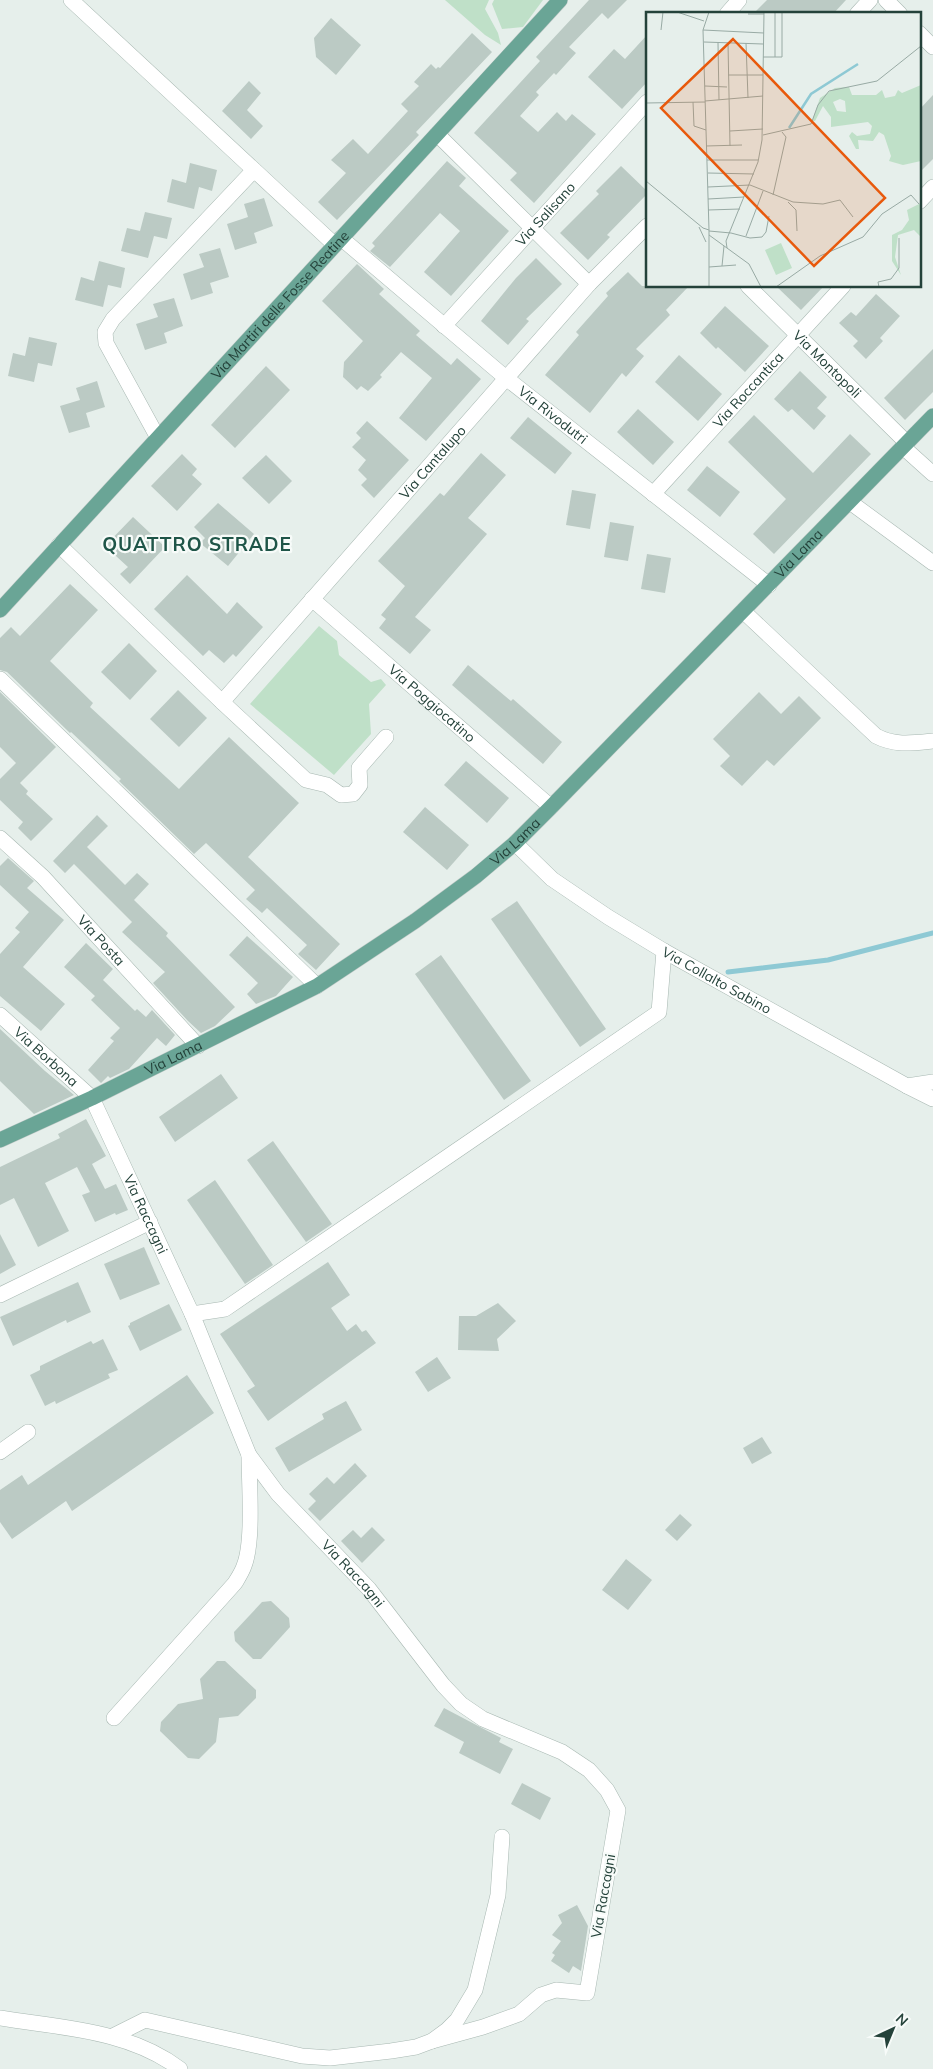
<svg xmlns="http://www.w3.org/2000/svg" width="933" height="2069" viewBox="0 0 933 2069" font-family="Mulish,sans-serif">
	<rect width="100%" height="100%" fill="#e6efeb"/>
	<g fill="#bfe0c8">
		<polygon points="445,0 489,0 485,9 498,33 501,45 485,35"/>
		<polygon points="494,0 543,0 523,27 502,29 492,4"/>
		<polygon points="319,626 337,641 339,655 371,682 381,679 386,685 369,704 371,734 334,775 250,704"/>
	</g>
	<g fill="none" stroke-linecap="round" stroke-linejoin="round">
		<polyline stroke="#8ec9d4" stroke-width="5" points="728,972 828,960 933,933"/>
	</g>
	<g fill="#bbcac4">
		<polygon points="589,0 627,0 608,19 602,13 569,47 576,53 556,75 554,73 536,92 539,95 520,116 538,132 557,112 566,121 572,114 596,134 534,203 510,180 517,173 474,133 540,61 536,57"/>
		<polygon points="767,0 846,0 833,14 753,14"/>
		<polygon points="331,18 361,45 336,75 316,57 314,38"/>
		<polygon points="472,33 492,52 416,132 419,135 337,220 318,202 346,173 331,160 353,139 368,154 408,111 401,104 419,86 414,82 431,64 436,69 438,67 440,68"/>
		<polygon points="647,35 647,82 622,109 588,77 614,49 625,59"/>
		<polygon points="249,81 261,93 247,110 263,126 251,139 222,111"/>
		<polygon points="933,95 933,159 919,173 919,110"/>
		<polygon points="447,161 466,178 459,186 509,231 451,296 424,272 460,231 440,213 390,267 370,251 375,246 372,243"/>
		<polygon points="190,163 217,170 212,191 199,187 194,209 167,202 172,179 186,183"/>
		<polygon points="621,166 647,191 647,194 607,235 610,237 588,260 560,233 599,194 596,191"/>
		<polygon points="264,198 273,226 254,233 257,243 235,250 227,224 248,217 244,204"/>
		<polygon points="145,212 172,218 167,239 154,236 148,258 121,251 127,228 140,231"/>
		<polygon points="220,248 229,277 210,283 213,293 191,300 183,274 204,267 199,254"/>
		<polygon points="536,258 562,284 526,319 529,321 508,345 481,321 516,278"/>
		<polygon points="99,261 125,268 121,288 108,285 103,307 75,300 81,277 94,281"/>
		<polygon points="357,264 384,289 379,294 420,331 416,335 451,365 457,358 481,379 426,441 399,418 432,378 401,352 380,375 382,377 368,391 361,386 357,390 343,377 344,362 363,341 322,301"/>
		<polygon points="628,272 642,286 689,286 666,310 670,315 636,349 644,356 626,377 622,373 590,413 545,375 579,335 576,332 608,296 606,293"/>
		<polygon points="776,286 824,286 801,310"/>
		<polygon points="876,294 900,316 880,338 883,341 866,359 853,346 858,341 839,323 851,312 856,316"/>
		<polygon points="174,298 183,326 164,333 167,343 145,350 136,324 158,317 153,304"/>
		<polygon points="725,306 769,346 745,372 718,347 716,349 700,333"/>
		<polygon points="29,337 57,343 52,366 38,363 34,382 8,376 13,353 25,356"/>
		<polygon points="933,349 933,392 905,420 884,398"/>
		<polygon points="679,355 722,394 698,421 655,382"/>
		<polygon points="266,366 290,390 235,448 211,425"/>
		<polygon points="800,371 827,397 817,408 826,416 814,430 792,409 788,412 774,399"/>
		<polygon points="97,381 105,407 86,413 90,427 69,433 60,406 80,400 76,388"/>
		<polygon points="638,409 674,442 653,465 617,432"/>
		<polygon points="754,415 813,473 850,434 871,454 774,554 753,534 786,499 728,442"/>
		<polygon points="528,417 572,453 555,474 510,438"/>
		<polygon points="367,421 409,460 374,498 361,485 367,479 358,470 366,460 352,447 361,438 356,433"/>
		<polygon points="481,453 506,475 468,518 487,534 415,617 431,630 410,654 379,628 386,619 381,615 405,586 378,561 440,493 444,496"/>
		<polygon points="182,454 197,469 192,475 202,484 177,511 151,486"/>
		<polygon points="266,455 292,481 269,504 242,478"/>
		<polygon points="707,466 740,492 720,517 687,490"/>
		<polygon points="572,490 596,494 590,529 566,525"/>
		<polygon points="218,503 254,534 228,566 200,543 205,538 194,527"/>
		<polygon points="133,517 165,547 130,584 120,574 128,567 105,546"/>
		<polygon points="610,522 634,526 628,561 604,557"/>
		<polygon points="647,554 671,558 665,593 641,589"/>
		<polygon points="187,575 227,614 237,602 263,627 236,657 233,654 224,663 209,650 203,656 154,609"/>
		<polygon points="70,584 98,610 50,661 93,703 90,707 179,789 229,737 299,803 248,857 340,944 316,970 298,954 307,945 267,908 262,913 246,899 255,890 206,843 194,854 119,781 121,779 71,732 70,733 7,672 0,670 0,638 11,627 20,636"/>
		<polygon points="129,643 157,671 130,700 101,672"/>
		<polygon points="468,665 511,701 513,699 562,742 543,764 452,685"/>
		<polygon points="178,690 207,718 179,747 150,719"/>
		<polygon points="0,692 56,747 20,783 28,791 26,794 53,819 31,841 18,828 23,822 0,800 0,779 16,763 0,747"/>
		<polygon points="759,692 781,714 799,696 821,718 774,766 767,760 742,786 720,766 730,756 713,739"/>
		<polygon points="466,761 509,798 487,823 444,785"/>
		<polygon points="425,807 469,845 447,870 403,832"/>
		<polygon points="97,815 108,826 87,847 125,885 137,873 149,884 134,900 168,933 166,936 235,1007 215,1026 201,1033 188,1021 153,983 165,972 122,932 132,922 74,864 65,873 53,861"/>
		<polygon points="8,858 34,881 27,888 64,920 23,967 65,1004 41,1031 0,996 0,954 20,932 15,928 29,912 0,885 0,866"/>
		<polygon points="517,901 606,1029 580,1047 491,919"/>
		<polygon points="247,936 293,977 276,996 256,1004 247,994 258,983 229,955"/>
		<polygon points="86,943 113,969 103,980 135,1011 137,1009 146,1017 152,1010 175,1035 166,1046 157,1038 129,1069 110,1078 108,1076 101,1083 88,1070 114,1041 110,1038 120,1028 91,1000 95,996 64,967"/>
		<polygon points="441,955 531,1081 504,1100 415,974"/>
		<polygon points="0,1029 45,1071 74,1095 34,1114 0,1081"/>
		<polygon points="221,1074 238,1098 175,1142 159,1117"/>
		<polygon points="86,1119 106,1156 92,1164 105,1189 116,1184 128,1210 116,1215 115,1213 95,1222 82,1195 90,1192 77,1167 45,1183 69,1231 38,1247 14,1198 0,1205 0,1167 60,1138 58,1134"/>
		<polygon points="273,1141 332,1224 306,1242 247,1160"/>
		<polygon points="215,1180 273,1265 245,1284 187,1200"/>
		<polygon points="0,1234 16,1265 0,1274"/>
		<polygon points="144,1247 160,1284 120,1300 104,1264"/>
		<polygon points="328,1262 350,1295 331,1308 347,1331 356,1324 362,1332 366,1330 376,1343 268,1421 247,1391 255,1386 220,1334"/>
		<polygon points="78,1282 91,1312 67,1323 66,1320 13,1346 0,1317"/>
		<polygon points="498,1303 516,1321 497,1339 499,1351 458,1350 459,1316 476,1316"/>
		<polygon points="169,1304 182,1330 140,1351 128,1326 130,1325 130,1323"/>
		<polygon points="103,1339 118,1370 108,1374 110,1378 56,1404 55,1401 45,1406 30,1375 40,1370 40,1366 91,1341 93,1344"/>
		<polygon points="437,1357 451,1378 428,1392 415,1372"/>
		<polygon points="187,1375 214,1413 72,1511 66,1501 12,1539 0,1522 0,1490 22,1475 28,1485"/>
		<polygon points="346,1401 362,1430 289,1472 275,1448 324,1419 322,1414"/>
		<polygon points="762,1437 772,1453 752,1464 743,1448"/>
		<polygon points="355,1463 367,1476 320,1521 308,1509 316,1501 309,1494 327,1477 334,1484"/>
		<polygon points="680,1514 692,1525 677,1541 665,1530"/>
		<polygon points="372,1527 385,1540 362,1563 341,1541 353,1530 361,1538"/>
		<polygon points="626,1559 652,1580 628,1610 602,1590"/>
		<polygon points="271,1601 289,1618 290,1627 261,1659 253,1659 235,1641 234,1632 262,1602"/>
		<polygon points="217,1661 225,1661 256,1690 256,1698 238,1716 219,1718 216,1742 199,1759 188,1758 160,1731 161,1722 178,1704 203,1699 200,1679"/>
		<polygon points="444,1708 501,1738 499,1742 513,1749 500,1774 459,1753 464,1742 434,1726"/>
		<polygon points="522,1783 551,1798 540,1820 511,1804"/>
		<polygon points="577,1905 588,1926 581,1971 573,1966 569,1973 551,1961 555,1955 552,1953 561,1941 552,1935 562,1923 558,1915"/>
	</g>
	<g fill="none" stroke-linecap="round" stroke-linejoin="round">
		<defs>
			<g id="minor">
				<polyline points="71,0 335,245"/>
				<polyline points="886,0 900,14"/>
				<polyline points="727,14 739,0"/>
				<polyline points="857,14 870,0"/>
				<polyline points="919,33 933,47"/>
				<polyline points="437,134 589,284"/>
				<polyline points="919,202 933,187"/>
				<path id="s1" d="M341 238 506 378 769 585"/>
				<path id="s2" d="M748 286 907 443"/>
				<path id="s3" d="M444 326 647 102"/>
				<polyline points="158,438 106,343 105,332 113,319 254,170"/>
				<polyline points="903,447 933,474"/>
				<path id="s4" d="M653 494 843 286"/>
				<polyline points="850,502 933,563"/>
				<polyline points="59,545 222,702 306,780 327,785 341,795 353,794 360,785 359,768 386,737"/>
				<path id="s5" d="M312 599 551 807"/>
				<path d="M743 611 876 736C895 746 913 743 933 741"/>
				<polyline points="0,679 317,986"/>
				<path id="s6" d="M222 702 589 284 647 226"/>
				<path id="s7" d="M0 838 43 877 198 1046"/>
				<path id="s8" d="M515 843 552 879 608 917 664 951 907 1086 933 1082"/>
				<path id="s9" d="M0 1015 92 1098 192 1314 249 1455 278 1494 369 1589 443 1685 461 1704 483 1719 562 1752 589 1770 607 1790 618 1810 587 1993 556 1990 541 1995 519 2014 483 2027 432 2041"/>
				<polyline points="907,1086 933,1099"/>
				<polyline points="0,1295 150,1222"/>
				<polyline points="192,1314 225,1309 659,1012 664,951"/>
				<polyline points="0,1452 28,1432"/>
				<path d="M114 1718 235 1583C238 1578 242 1572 244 1566 254 1541 249 1483 249 1455"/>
				<path d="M0 2018C61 2028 129 2030 180 2069"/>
				<polyline points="113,2036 145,2020 302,2056 330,2058 391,2051 416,2047 432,2041 447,2030 457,2020 475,1990 498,1895 502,1837"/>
			</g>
			<g id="major">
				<path id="s10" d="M0 610 560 0"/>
				<path id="s11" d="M0 1140 92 1098 317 986 415 921 476 876 515 843 551 807 933 416"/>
			</g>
		</defs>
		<use href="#minor" stroke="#a8b8b2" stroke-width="16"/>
		<use href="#major" stroke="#c2cac8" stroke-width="16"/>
		<use href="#minor" stroke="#fff" stroke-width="15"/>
		<use href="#major" stroke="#6aa596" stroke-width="15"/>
	</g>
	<g text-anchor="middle" stroke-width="4.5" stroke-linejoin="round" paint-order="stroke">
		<g font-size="14" fill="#24423a" stroke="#f7fbf9">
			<text dy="5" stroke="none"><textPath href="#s3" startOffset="151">Via Salisano</textPath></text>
			<text dy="5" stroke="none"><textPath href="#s10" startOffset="414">Via Martiri delle Fosse Reatine</textPath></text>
			<text dy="5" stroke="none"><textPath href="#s2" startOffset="111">Via Montopoli</textPath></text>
			<text dy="5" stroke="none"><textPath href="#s4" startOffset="141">Via Roccantica</textPath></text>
			<text dy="5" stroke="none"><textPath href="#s1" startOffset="276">Via Rivodutri</textPath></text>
			<text dy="5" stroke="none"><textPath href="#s6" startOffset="319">Via Cantalupo</textPath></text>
			<text dy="5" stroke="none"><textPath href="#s11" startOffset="1002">Via Lama</textPath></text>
			<text dy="5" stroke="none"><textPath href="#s5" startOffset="159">Via Poggiocatino</textPath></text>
			<text dy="5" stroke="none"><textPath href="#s11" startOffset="598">Via Lama</textPath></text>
			<text dy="5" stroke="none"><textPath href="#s7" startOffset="144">Via Posta</textPath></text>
			<text dy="5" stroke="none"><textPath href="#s8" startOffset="245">Via Collalto Sabino</textPath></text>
			<text dy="5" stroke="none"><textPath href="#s9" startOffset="62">Via Borbona</textPath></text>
			<text dy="5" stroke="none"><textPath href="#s11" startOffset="192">Via Lama</textPath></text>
			<text dy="5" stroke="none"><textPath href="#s9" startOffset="252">Via Raccagni</textPath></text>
			<text dy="5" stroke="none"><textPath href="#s9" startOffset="672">Via Raccagni</textPath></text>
			<text transform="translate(603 1896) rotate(-80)" y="5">Via Raccagni</text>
		</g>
		<g font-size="19" font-weight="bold" letter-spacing="1" fill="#1f5548" stroke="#f7fbf9">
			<text x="197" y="551">QUATTRO STRADE</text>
		</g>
	</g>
	<g transform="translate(646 12)">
		<rect width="275" height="275" fill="#e6efeb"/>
		<path d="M275 73V149L257 153 243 149 245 144 238 123 233 120 227 129 212 128 213 137H210L203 124 206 120 211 124 224 122 226 114 222 110 185 115V105L177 94 169 109H166L174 86 189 76 203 75 206 83H230L236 78 239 86 249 84 252 78 256 81ZM194 87 199 89 200 100 191 99 187 90ZM275 191V225L268 218 252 223 249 245 255 263 246 249V223L256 218 263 208 261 198ZM135 231 146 256 130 263 119 238Z" fill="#bfe0c8" fill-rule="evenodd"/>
		<path fill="none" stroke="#8ec9d4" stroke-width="2.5" d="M143 116 165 82 212 52"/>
		<path fill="none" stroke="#98aaa4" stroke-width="1" d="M31 0 58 9M63 0 57 18 63 218M102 2H118M15 18 17 0M57 18 118 21M58 30 117 32M72 31 73 88M82 31 84 134M100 31 102 86M117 45H136V0M129 45V0M82 63H117M59 74 81 75M59 89 117 84M47 90 48 114 60 118M0 91 59 90M84 119 117 117M117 123 165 112 172 93 183 79 231 69 275 34M60 134 96 133M61 148H112M62 161 108 162M0 169 57 216 63 218V275M62 175 104 173 147 190 177 192 194 188 207 205M127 183 140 125 136 120M62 187 98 185M142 190 150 198 151 219M62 198 94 197M53 215 60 230M63 219 85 221M85 221 104 226 116 225 120 220 123 204M63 223 103 252 115 275M100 224 117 179M81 236 80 229 112 150 116 128 118 0M76 254 78 234M63 255 90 253M130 275 174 244 217 225 236 202 265 183 273 192M233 275 232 270 245 267 253 256V226"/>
		<path fill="#e8590c" fill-opacity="0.15" stroke="#e8590c" stroke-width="2.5" d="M87 27 239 186 168 254 15 96Z"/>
		<rect width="275" height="275" fill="none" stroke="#24423a" stroke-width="2.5"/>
	</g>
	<g transform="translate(893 2029) rotate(44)" stroke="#f7fbf9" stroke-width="4" paint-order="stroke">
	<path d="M0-4L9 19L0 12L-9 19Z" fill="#24423a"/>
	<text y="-8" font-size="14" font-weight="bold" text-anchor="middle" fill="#24423a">N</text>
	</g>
</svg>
